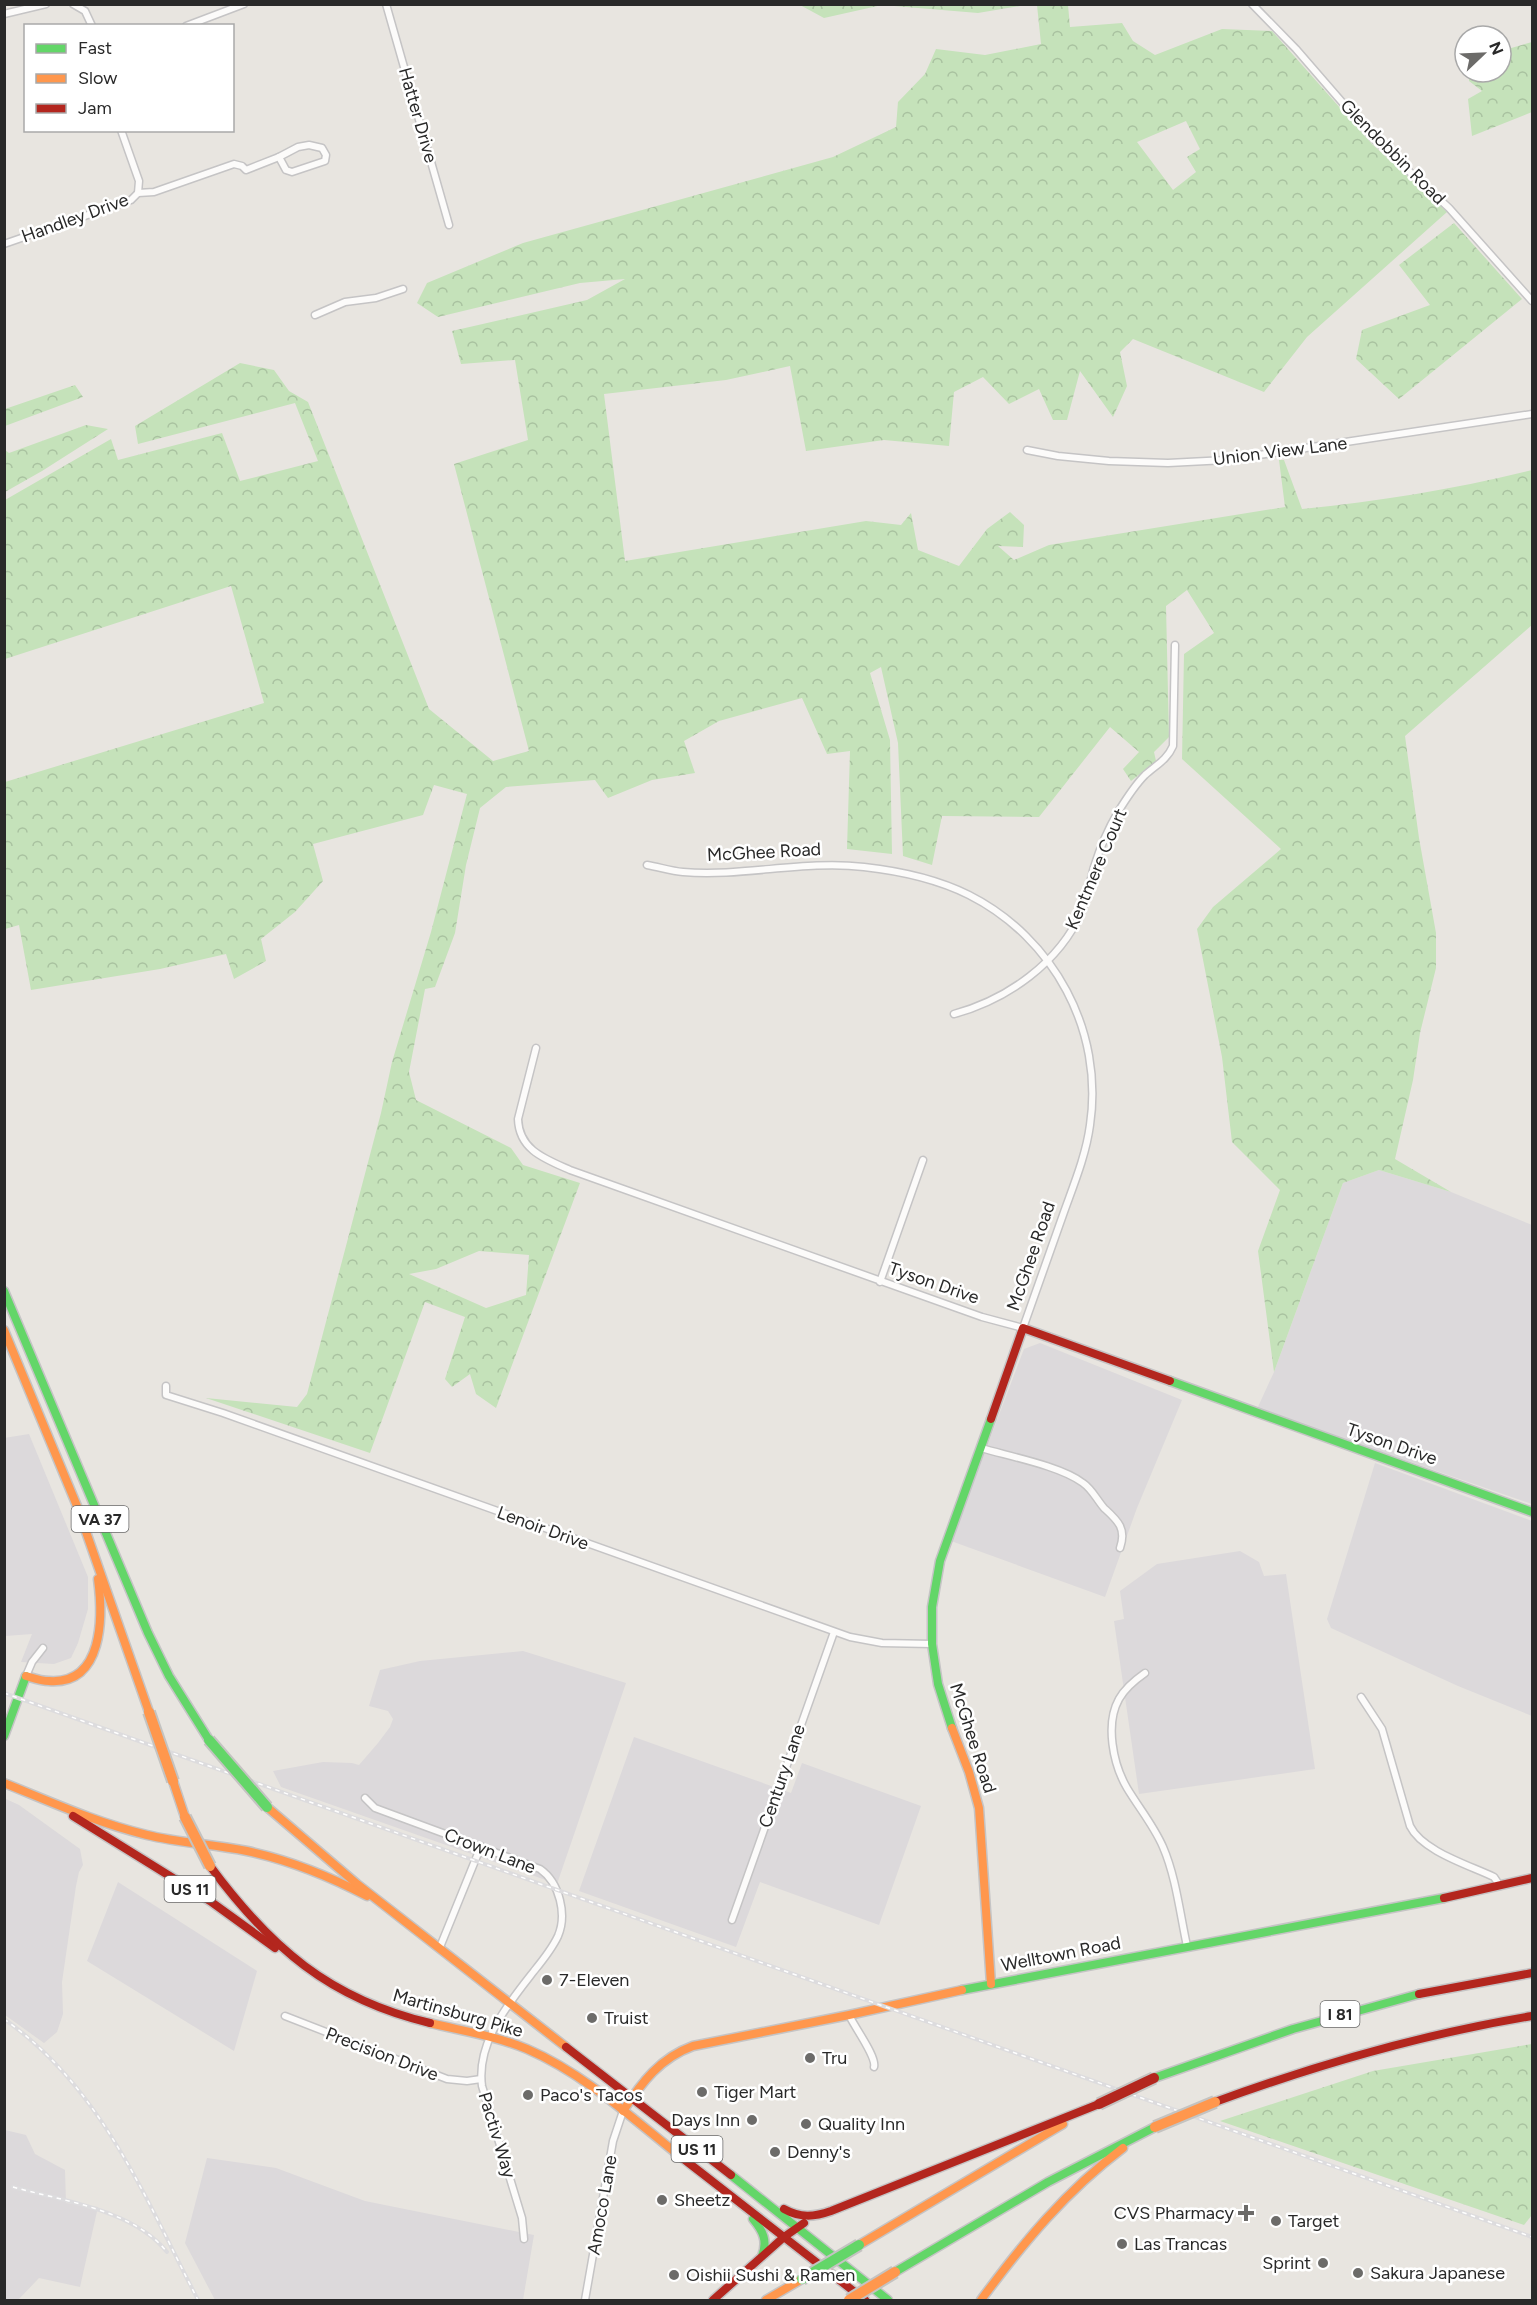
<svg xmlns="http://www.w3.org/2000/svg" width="1537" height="2305" viewBox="0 0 1537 2305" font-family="Figtree,sans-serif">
	<defs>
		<pattern id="forest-crowns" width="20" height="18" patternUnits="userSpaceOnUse" patternTransform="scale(1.5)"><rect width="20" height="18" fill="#c5e2ba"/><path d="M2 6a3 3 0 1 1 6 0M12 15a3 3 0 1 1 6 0" fill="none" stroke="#a9c2a0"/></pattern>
	</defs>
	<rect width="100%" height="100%" fill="#e8e5e0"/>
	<g fill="#dcd9db">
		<polygon points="1379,1170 1451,1192 1532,1225 1532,1504 1257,1409 1274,1372 1343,1183"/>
		<polygon points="1040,1343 1182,1400 1137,1508 1105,1597 951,1541 1024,1349"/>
		<polygon points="29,1434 88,1577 88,1609 78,1643 71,1658 54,1664 21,1662 32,1634 5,1636 4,1438"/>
		<polygon points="1375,1463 1532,1521 1532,1716 1458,1686 1331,1628 1327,1619"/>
		<polygon points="1240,1551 1259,1562 1264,1576 1286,1574 1315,1769 1139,1794 1114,1621 1124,1619 1120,1591 1157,1564"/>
		<polygon points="523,1651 626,1683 557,1884 281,1787 273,1771 323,1762 352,1763 359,1765 378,1743 390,1727 393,1719 388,1711 369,1706 380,1670 420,1661"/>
		<polygon points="634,1737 791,1793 802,1763 921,1806 879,1925 760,1882 736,1947 579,1891"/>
		<polygon points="6,1799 19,1805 80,1849 83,1865 79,1872 76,1886 62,1982 63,2014 57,2032 44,2043 5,2015 4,1800"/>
		<polygon points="118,1882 257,1971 234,2051 87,1961"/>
		<polygon points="5,2130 26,2135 35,2154 65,2170 66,2203 98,2207 80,2287 39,2278 18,2300 5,2300"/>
		<polygon points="207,2158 276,2168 365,2201 534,2235 523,2300 215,2300 185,2243"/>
	</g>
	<g fill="url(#forest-crowns)" fill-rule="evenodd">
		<polygon points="800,5 1026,5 978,13 882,5 824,18"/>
		<path d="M1037 5H1068L1070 27 1122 23 1133 41 1155 55 1222 29 1272 31 1372 144 1447 212 1307 337 1264 392 1133 339 1120 352 1127 386 1113 417 1080 371 1067 420H1053L1039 389 1009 404 983 377 954 392 949 446 884 440 806 451 790 366 726 380 604 394 625 561 866 521 901 525 911 513 918 550 959 566 987 529 1010 512 1024 525 1023 547 998 546 1014 560 1049 545 1285 507 1279 460H1284L1302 509C1380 501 1456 489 1532 470V625L1405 736 1419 838 1436 933V968L1420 1033 1413 1080 1395 1159 1451 1192 1379 1170 1343 1183 1274 1372 1258 1251 1280 1190 1232 1142 1222 1057 1197 929 1213 907 1281 849 1182 759 1184 654 1214 633 1187 590 1166 606 1169 737 1154 752 1156 761 1131 781 1123 769 1139 752 1110 727 1039 817 942 816 932 865 903 856 898 743 881 667 870 673 890 740 892 854 847 849 850 751 827 754 802 698 719 721 684 741 695 773 652 780 608 798 595 780 506 787 480 808 466 865 455 933 435 987 425 989 409 1072 416 1100 511 1148 523 1165 580 1183 496 1408 476 1394 470 1374 452 1387 445 1379 465 1317 425 1302 370 1453 206 1398 297 1407 307 1394 381 1113 392 1062 431 932 467 794 434 785 423 815 313 844 323 881 295 912 261 939 266 961 234 979 226 954 160 969 31 990 19 925 5 929V782L264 703 231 586 5 659V500L111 439 118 460 222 433 240 481 318 461 295 403 138 444 135 426 240 363 274 370 289 391 308 402 429 709 493 761 529 751 454 464 528 440 515 360 461 364 452 331 587 300 625 279 580 283 438 317 417 303 427 283 523 243 833 157 896 127 898 102 925 74 936 49 985 55 1041 44ZM1186 121 1200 149 1187 157 1196 172 1173 190 1137 142ZM479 1251 529 1255 526 1295 486 1308 409 1274 436 1269Z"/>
		<polygon points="1532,42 1532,112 1472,136 1468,99 1482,91 1469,81 1469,72 1501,72 1501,51"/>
		<polygon points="1454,223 1522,299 1399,399 1356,359 1362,330 1430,305 1399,265"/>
		<polygon points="75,385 83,397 5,426 5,409"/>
		<polygon points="86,425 108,429 42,471 5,492 5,450 9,453"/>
		<polygon points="1532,2044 1532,2215 1524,2225 1220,2121 1373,2071"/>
	</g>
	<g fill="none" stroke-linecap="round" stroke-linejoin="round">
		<defs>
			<g id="street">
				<polyline points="73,4 85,11 92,26"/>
				<polyline points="386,4 449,225"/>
				<polyline points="1252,4 1296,49 1374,139 1449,208 1532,301"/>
				<polyline points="4,14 46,4"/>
				<polyline points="186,26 244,4"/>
				<polyline points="121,130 139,181 138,193"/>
				<polygon points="309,145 322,148 326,155 325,161 292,172 286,170 279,157 298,147"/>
				<polyline points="4,244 131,200 138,193 154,192 234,164 242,166 246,170 279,157"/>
				<polyline points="315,315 345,302 376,298 403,289"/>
				<polyline points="1027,450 1058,456 1109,461 1168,463 1226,460 1532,414"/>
				<path d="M954 1014C1008 999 1059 963 1082 911 1088 896 1090 881 1094 867 1100 848 1108 829 1118 812 1126 799 1134 786 1145 775 1156 765 1167 760 1173 746L1175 645"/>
				<path d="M536 1048 518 1119C519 1150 545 1159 570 1170L982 1317 1023 1328C1037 1289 1050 1251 1064 1212 1074 1184 1086 1155 1090 1125 1104 1031 1054 938 969 895 937 879 900 871 864 867 804 860 743 877 683 872 671 871 659 867 647 865"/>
				<polyline points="880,1282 923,1160"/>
				<polyline points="166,1386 166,1395 223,1413 850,1637 882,1643 932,1644"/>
				<path d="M981 1448C1008 1456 1061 1466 1083 1483 1092 1489 1097 1500 1104 1508 1117 1520 1127 1528 1120 1548"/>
				<path d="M1145 1673C1135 1680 1125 1688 1119 1699 1105 1724 1113 1764 1127 1788 1139 1808 1154 1826 1163 1847 1176 1877 1180 1914 1187 1946"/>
				<polyline points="26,1676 32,1662 43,1648"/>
				<path d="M1361 1697 1382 1729 1410 1826C1422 1851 1469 1865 1494 1877L1500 1886"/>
				<path d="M365 1798 375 1808 540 1869C560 1883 567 1915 558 1936 552 1949 543 1960 534 1971 509 2003 476 2042 482 2086L522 2218 524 2239"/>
				<polyline points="732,1920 834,1632"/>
				<polyline points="440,1947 481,1846"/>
				<path d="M849 2015C855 2028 877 2057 874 2067"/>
				<polyline points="285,2016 447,2079 467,2081 481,2079"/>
				<polyline points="585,2300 613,2141 623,2111"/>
			</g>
			<g id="fast">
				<polyline points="4,1291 148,1633 169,1676 209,1740"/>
				<polyline points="1170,1381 1532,1512"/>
				<polyline points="952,1728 938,1684 932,1644 932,1607 940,1561 991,1419"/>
				<polyline points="4,1736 26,1676"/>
				<polyline points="962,1990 1444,1898"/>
				<polyline points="1154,2078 1293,2029 1419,1994"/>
				<polyline points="731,2175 888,2300"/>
				<path d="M753 2219C763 2231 768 2241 762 2256"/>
				<polyline points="895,2272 1048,2182 1155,2127"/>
			</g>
			<g id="slow">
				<polyline points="4,1330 77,1506 149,1712"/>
				<path d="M26 1676C33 1678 41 1681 49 1681 104 1685 103 1616 98 1579"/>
				<polyline points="952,1728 969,1772 979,1808 991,1984"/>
				<polyline points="173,1781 185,1817"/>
				<path d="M4 1783C51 1802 97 1823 147 1835 179 1843 213 1844 247 1851 289 1860 329 1876 367 1896"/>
				<polyline points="267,1807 357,1884 566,2047"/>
				<path d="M430 2023C463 2031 496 2036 527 2049 585 2074 633 2119 681 2157"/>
				<path d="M623 2111C642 2082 660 2058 693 2046L849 2015 962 1990"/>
				<polyline points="859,2245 1063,2124"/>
				<polyline points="766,2300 802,2279"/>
				<path d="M981 2300C1023 2243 1066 2191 1123 2148"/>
			</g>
			<g id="jam">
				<polyline points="991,1419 1023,1328 1170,1381"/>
				<polyline points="73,1816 210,1901 275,1948"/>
				<path d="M210 1866C270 1947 329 1999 430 2023"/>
				<polyline points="1444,1898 1532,1878"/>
				<polyline points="1419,1994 1532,1973"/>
				<polyline points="566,2047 731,2175"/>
				<path d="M1215 2102C1319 2064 1423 2034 1532 2016"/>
				<polyline points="681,2157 865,2300"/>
				<path d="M784 2209C800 2218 814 2217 831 2211L1099 2104"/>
				<polyline points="713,2300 784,2237 804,2223"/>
			</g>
		</defs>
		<use href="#street" stroke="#c5c4c5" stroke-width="9"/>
		<use href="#fast" stroke="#c5c4c5" stroke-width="11"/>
		<use href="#slow" stroke="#c5c4c5" stroke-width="11"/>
		<use href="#jam" stroke="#c5c4c5" stroke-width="11"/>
		<use href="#street" stroke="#fcfbfa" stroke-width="6"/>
		<use href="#fast" stroke="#63d668" stroke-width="8"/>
		<use href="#slow" stroke="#ff974d" stroke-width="8"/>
		<use href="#jam" stroke="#b3261e" stroke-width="8"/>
		<defs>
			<g id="rail">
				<polyline points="4,1693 1532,2237"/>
				<path d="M4 2019C102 2088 145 2198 198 2300"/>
				<path d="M13 2187C63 2201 134 2210 167 2252"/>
			</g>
		</defs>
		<use href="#rail" stroke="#dddcde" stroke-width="4"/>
		<use href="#rail" stroke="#fff" stroke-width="1.5" stroke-dasharray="4.5" stroke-linecap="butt"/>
		<defs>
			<g id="fast-bridge">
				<polyline points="209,1740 267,1807"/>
				<polyline points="802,2279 859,2245"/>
			</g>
			<g id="slow-bridge">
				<polyline points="149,1712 173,1781"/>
				<polyline points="185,1817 210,1866"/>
				<polyline points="1155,2127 1215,2102"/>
				<polyline points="849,2300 895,2272"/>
			</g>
			<polyline id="jam-bridge" points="1099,2104 1154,2078"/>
		</defs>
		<use href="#fast-bridge" stroke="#c4c3c1" stroke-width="14" stroke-linecap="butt"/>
		<use href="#slow-bridge" stroke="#c4c3c1" stroke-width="14" stroke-linecap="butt"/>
		<use href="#jam-bridge" stroke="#c4c3c1" stroke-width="14" stroke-linecap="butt"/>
		<use href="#fast-bridge" stroke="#63d668" stroke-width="10"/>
		<use href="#slow-bridge" stroke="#ff974d" stroke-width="10"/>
		<use href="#jam-bridge" stroke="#b3261e" stroke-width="10"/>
	</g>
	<g fill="#6c6b69" stroke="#fff" stroke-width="2">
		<circle cx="547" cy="1980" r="6"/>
		<circle cx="592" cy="2018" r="6"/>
		<circle cx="810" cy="2058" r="6"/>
		<circle cx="702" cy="2092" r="6"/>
		<circle cx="528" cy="2095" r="6"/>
		<circle cx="752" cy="2120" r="6"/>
		<circle cx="806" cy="2124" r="6"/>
		<circle cx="775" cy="2152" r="6"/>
		<circle cx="662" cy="2200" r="6"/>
		<path d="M1243 2204h6v6h6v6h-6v6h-6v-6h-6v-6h6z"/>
		<circle cx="1276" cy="2221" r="6"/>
		<circle cx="1122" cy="2244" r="6"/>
		<circle cx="1323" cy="2263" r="6"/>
		<circle cx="1358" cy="2273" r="6"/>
		<circle cx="674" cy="2275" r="6"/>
	</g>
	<g text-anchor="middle" stroke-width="5" stroke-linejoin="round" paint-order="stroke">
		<g fill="#fff" stroke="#696969" stroke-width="1.5">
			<rect x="71.5" y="1506" width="57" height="26" rx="4.5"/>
			<rect x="164.5" y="1876" width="51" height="26" rx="4.5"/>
			<rect x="1320.5" y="2001" width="39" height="26" rx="4.5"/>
			<rect x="671.5" y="2136" width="51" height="26" rx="4.5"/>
		</g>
		<g font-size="16" font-weight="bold" fill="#292929">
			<text x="100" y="1525">VA 37</text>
			<text x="190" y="1895">US 11</text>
			<text x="1340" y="2020">I 81</text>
			<text x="697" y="2155">US 11</text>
		</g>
		<g font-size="18" fill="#292929" stroke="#fff">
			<text transform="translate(418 115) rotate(74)" y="6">Hatter Drive</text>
			<text transform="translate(1393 152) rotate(45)" y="6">Glendobbin Road</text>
			<text transform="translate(75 218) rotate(-20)" y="6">Handley Drive</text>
			<text transform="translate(1280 451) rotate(-7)" y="6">Union View Lane</text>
			<text transform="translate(764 852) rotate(-3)" y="6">McGhee Road</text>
			<text transform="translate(1096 869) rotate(-67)" y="6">Kentmere Court</text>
			<text transform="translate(1031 1256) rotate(-71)" y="6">McGhee Road</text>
			<text transform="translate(934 1283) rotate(19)" y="6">Tyson Drive</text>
			<text transform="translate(1392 1444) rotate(19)" y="6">Tyson Drive</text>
			<text transform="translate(543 1528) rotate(20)" y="6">Lenoir Drive</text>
			<text transform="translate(973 1738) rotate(72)" y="6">McGhee Road</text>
			<text transform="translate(782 1776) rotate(-71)" y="6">Century Lane</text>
			<text transform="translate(490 1851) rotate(21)" y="6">Crown Lane</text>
			<text transform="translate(1061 1954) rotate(-11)" y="6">Welltown Road</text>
			<text transform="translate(458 2013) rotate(16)" y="6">Martinsburg Pike</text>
			<text transform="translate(382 2054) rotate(21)" y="6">Precision Drive</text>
			<text transform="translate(497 2135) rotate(73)" y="6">Pactiv Way</text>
			<text transform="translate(602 2205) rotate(-80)" y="6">Amoco Lane</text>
		</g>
		<g font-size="18" fill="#292929" stroke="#fff" text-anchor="start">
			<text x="559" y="1986">7-Eleven</text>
			<text x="604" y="2024">Truist</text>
			<text x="822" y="2064">Tru</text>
			<text x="714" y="2098">Tiger Mart</text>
			<text x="540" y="2101">Paco's Tacos</text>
			<text x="740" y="2126" text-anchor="end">Days Inn</text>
			<text x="818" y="2130">Quality Inn</text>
			<text x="787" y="2158">Denny's</text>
			<text x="674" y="2206">Sheetz</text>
			<text x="1234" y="2219" text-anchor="end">CVS Pharmacy</text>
			<text x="1288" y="2227">Target</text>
			<text x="1134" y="2250">Las Trancas</text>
			<text x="1311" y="2269" text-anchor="end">Sprint</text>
			<text x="1370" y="2279">Sakura Japanese</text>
			<text x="686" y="2281">Oishii Sushi &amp; Ramen</text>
		</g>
	</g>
	<rect width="1537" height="2305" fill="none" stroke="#292929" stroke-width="12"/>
	<rect x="24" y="24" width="210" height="108" fill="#ffffff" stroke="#a9a9a9" stroke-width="1.5"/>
	<rect x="36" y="44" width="30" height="9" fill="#63d668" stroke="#a9a9a9" stroke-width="1.5"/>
	<text x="78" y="54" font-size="18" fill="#292929">Fast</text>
	<rect x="36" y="74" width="30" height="9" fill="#ff974d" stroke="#a9a9a9" stroke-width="1.5"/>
	<text x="78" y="84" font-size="18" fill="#292929">Slow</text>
	<rect x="36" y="104" width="30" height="9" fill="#b3261e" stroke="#a9a9a9" stroke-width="1.5"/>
	<text x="78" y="114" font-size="18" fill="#292929">Jam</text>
	<g transform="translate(1483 54) rotate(67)"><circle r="28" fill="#ffffff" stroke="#a9a9a9" stroke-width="1.5"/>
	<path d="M0-4.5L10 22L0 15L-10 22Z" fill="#6c6b69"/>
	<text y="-9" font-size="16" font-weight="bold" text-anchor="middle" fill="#292929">N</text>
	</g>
</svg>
